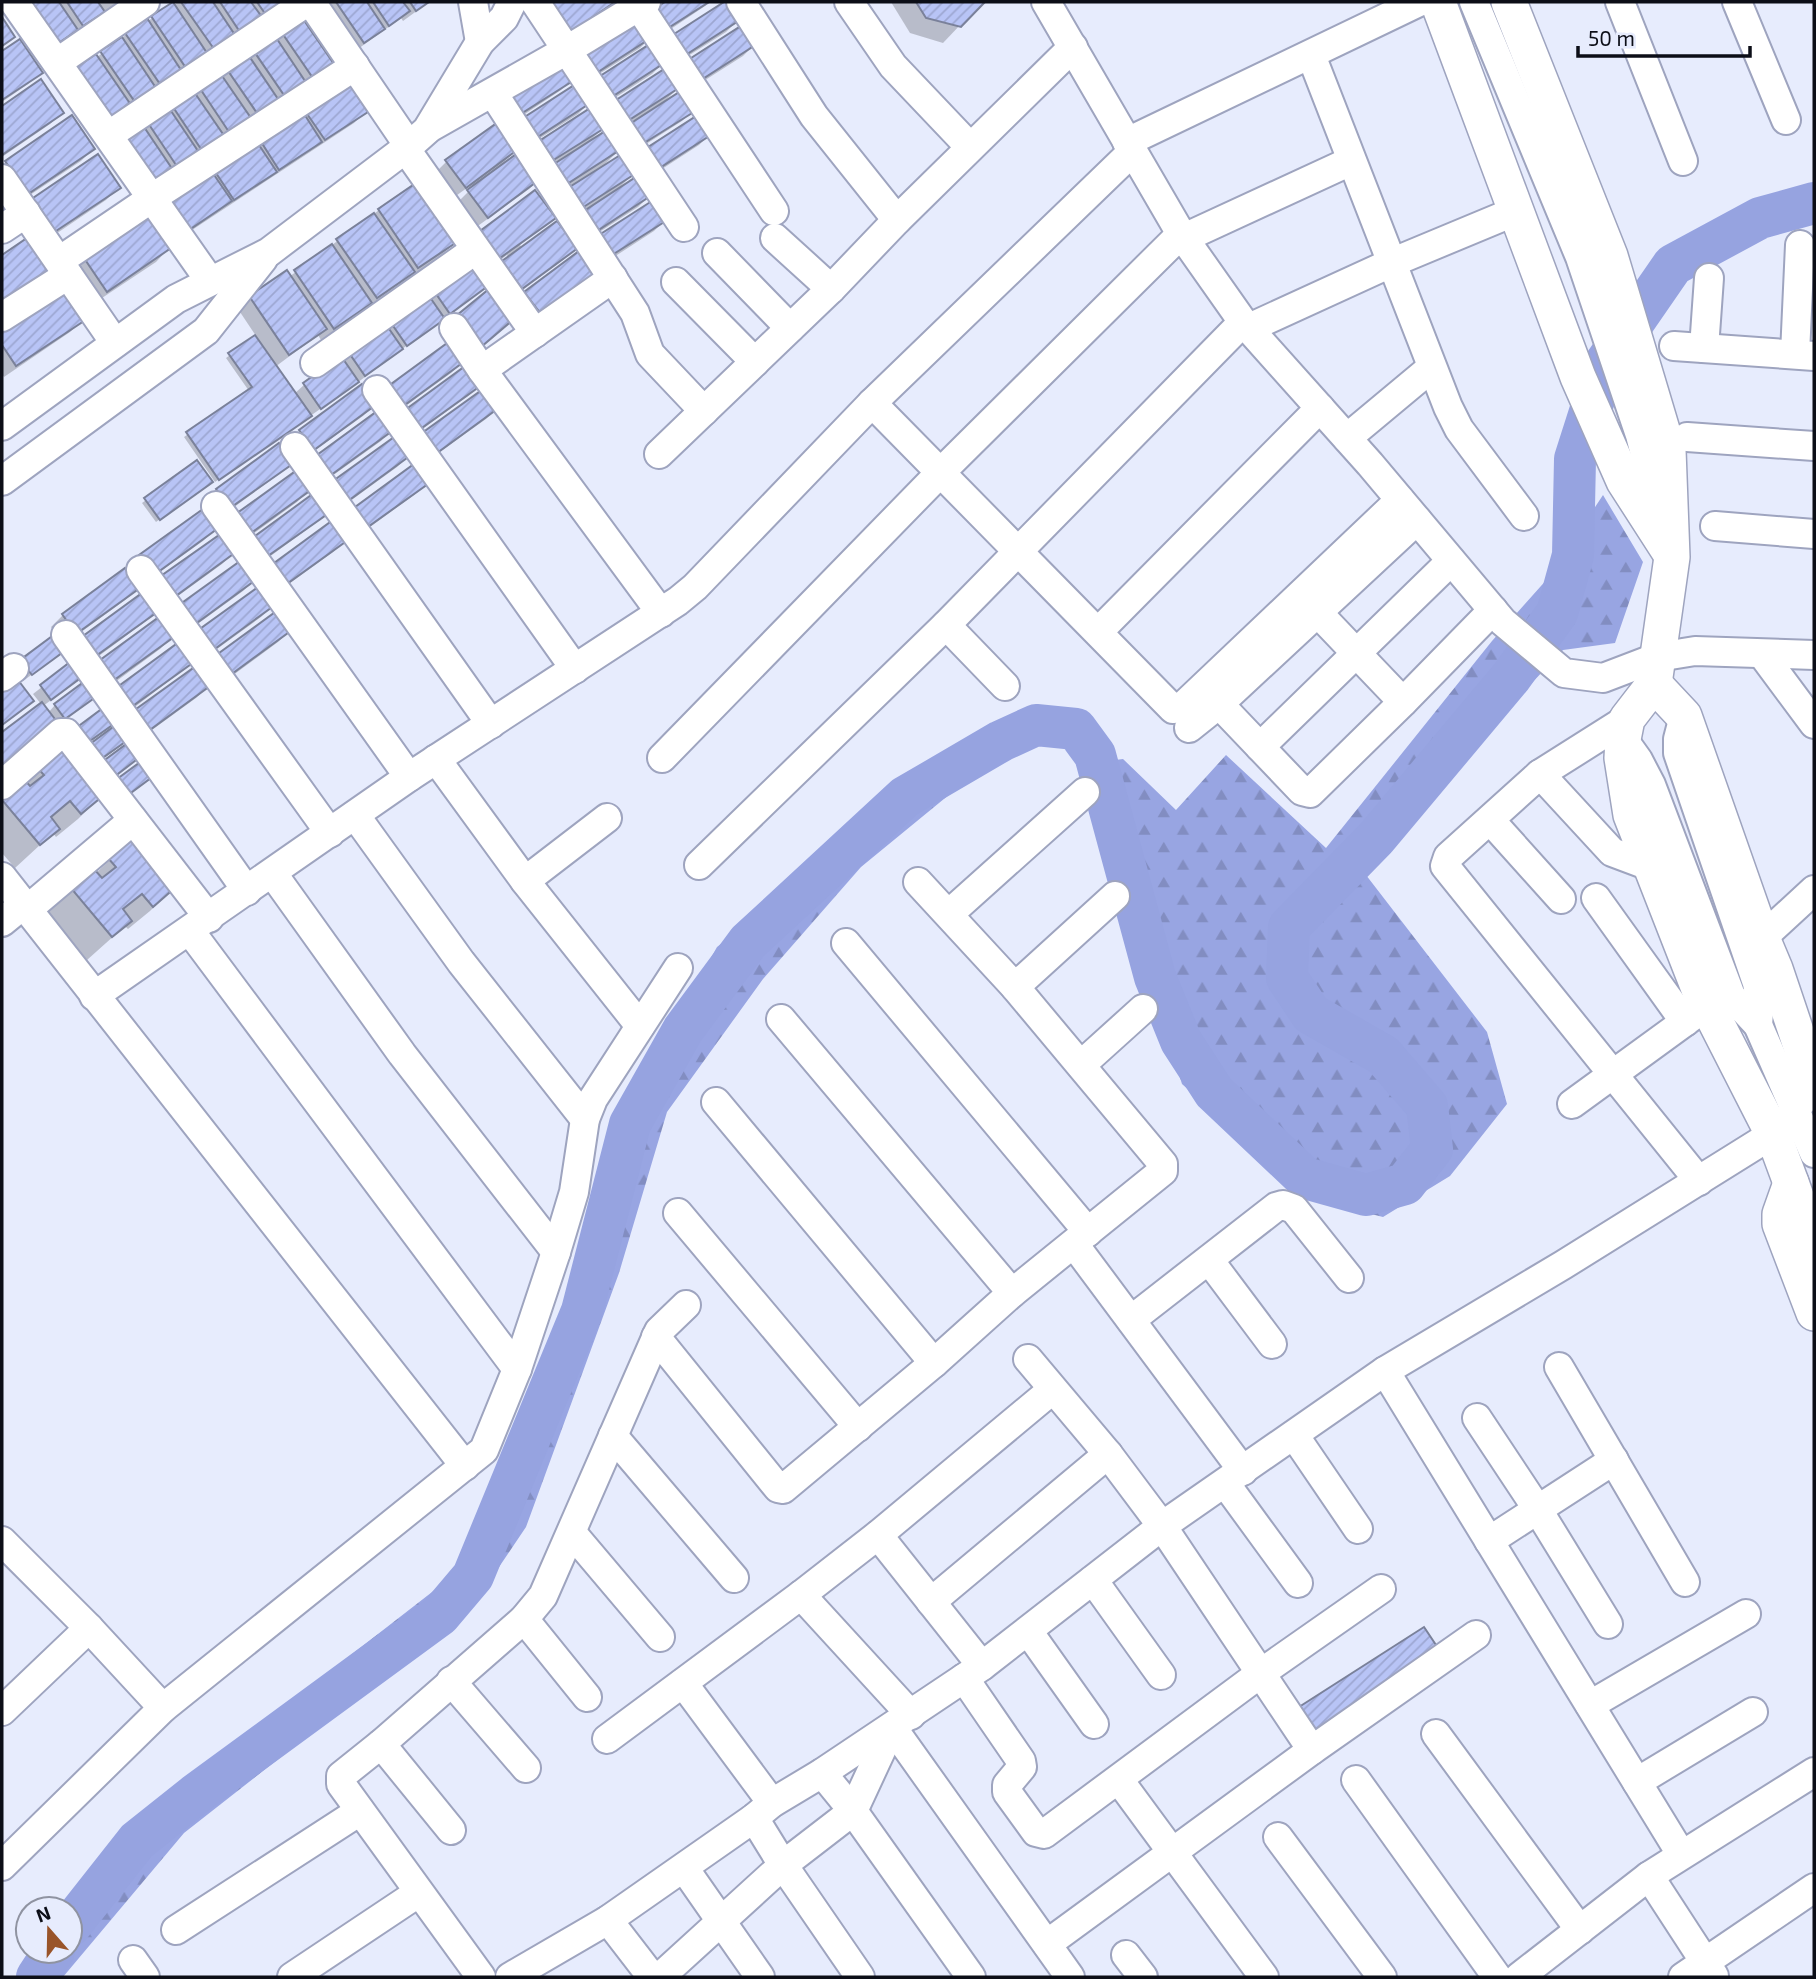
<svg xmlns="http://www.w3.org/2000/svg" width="1816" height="1979" viewBox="0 0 1816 1979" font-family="'Exo 2',sans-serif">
	<defs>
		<pattern id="forest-firs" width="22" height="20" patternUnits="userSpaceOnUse" patternTransform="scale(1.75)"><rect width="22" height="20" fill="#98a5e2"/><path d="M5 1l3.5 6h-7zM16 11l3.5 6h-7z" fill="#828dc1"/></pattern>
		<pattern id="building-hatch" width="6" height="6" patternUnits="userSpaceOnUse" patternTransform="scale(1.75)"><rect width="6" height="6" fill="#b8c4f6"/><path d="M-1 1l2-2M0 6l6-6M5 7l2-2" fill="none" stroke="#9da7d2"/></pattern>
	</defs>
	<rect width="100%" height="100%" fill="#e7ecfd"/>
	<g fill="url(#forest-firs)">
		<polygon points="1603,495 1643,562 1615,643 1563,650 1495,722 1366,875 1487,1032 1507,1104 1450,1176 1383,1217 1320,1201 1241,1137 1182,1084 1100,826 1084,764 1123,759 1176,810 1226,755 1326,848 1492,641 1549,577"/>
		<polygon points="1002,718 989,762 861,867 763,979 667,1112 619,1273 526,1527 472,1607 184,1833 63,1977 24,1977 43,1951 70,1951 70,1916 132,1838 195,1776 463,1568 541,1372 577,1259 630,1102 717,947 768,907 919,779"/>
	</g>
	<g fill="#0003" fill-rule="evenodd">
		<polygon points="16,2 122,2 99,18 98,16 44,55"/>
		<polygon points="178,2 284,2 123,113 96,58 127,34"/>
		<polygon points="321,2 429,2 403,21 401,18 351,54"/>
		<polygon points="530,2 615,2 605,12 552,49"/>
		<polygon points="668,2 711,2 653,41 651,37 640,48 585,83 586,53"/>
		<path d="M726 2 738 20 726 32 669 68 680 86 664 102 683 92 694 109 682 121 626 157 635 172 619 188 639 177 650 195 638 207 584 242 573 224 589 208 569 219 558 201 575 184 554 195 543 178 559 160 538 173 541 177 529 189 475 228 457 203 473 187 471 185 453 198 435 173 447 161 500 122 519 147 503 163 504 165 522 152 526 157 540 143 596 106 592 100 578 114 523 149 512 131 522 122 526 121 524 119 578 84 584 94 599 80 653 45 658 52 672 37ZM667 59 671 66 614 103 600 117 596 110 652 74ZM634 120 635 121 615 140 611 134ZM608 123 611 129 590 143 589 142ZM622 147 626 153 604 167 603 166Z"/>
		<polygon points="891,2 982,2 943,43 910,33"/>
		<polygon points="743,26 755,44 743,56 688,91"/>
		<polygon points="281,31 334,67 169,177 108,149"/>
		<polygon points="19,42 40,72 28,84 2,102 2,53"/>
		<polygon points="573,78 561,90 522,116 510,96"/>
		<polygon points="41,81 62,112 50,124 2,157 2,108"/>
		<polygon points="300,111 366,111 354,123 177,240 157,210"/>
		<polygon points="711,133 699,145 645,180 634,162"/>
		<polygon points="93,149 81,161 15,205 2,167 6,162"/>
		<polygon points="97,157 118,188 106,200 41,244"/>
		<polygon points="379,210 455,242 443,254 358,315 321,340 318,335 275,367 294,394 304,385 433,289 486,286 349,389 215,482 184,437 249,391 226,358 256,336 238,309 250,297 289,277"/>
		<polygon points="553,218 520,245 522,248 575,248 563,260 509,300 491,274 508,257 507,255 488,269 469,244"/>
		<polygon points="666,219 654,231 600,266 589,249"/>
		<polygon points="172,245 156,262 90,306 69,276 85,260"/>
		<polygon points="579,254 532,330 513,305 525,293"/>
		<polygon points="82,321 70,332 4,377 2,374 2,330"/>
		<polygon points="450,344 463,361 451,373 389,418 377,401 363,416 301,460 289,443 300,431 362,386 374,403 388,389"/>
		<polygon points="468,367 480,384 468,396 407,440"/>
		<polygon points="498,407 486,419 424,463 412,446"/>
		<polygon points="392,429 381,441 318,486 306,468"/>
		<polygon points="396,438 409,455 397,467 335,512"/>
		<polygon points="291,462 279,474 218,519 205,502 217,490"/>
		<polygon points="197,463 207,485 156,522 142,503"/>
		<polygon points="426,484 414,495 352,540 340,523"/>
		<polygon points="309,490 297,502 235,547 222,530"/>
		<polygon points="326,513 314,524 253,569 240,552"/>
		<polygon points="215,529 203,541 141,585 129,568"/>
		<polygon points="345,540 333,552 272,596 259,579"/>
		<polygon points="234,552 222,564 160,609 147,592"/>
		<polygon points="255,579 243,591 181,636 169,618"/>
		<polygon points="137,588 125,600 62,646 56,657 23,681 14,669 57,635 51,627 63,615"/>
		<polygon points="273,605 261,617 199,662 186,644"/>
		<polygon points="154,613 142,624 80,670 83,674 76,682 43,706 48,713 55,705 172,637 160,649 57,725 2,772 2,734 41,704 33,694 75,661"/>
		<polygon points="290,630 278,642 217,687 204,670"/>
		<polygon points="191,661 179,673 75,753 66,740"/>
		<polygon points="195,669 208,686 196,698 134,743 142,754 101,786 133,741 130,736 89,769"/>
		<polygon points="37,768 102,795 78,819 56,837 53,833 15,868 2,853 2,794"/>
		<polygon points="110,860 174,887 150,911 128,929 125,926 87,960 47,912 71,888 96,873"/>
	</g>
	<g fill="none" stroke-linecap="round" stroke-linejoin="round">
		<g stroke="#96a3e0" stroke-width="42">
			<polyline points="70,1926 137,1841 196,1794 440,1615 473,1576 582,1311 630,1124 683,1030 748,942 905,797 1001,741 1036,725 1076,729 1095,755 1155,977 1181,1041 1214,1092 1305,1178 1366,1195 1405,1184 1432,1149 1427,1106 1383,1055 1311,1014 1287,978 1289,927 1376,838 1511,677 1557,613 1573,555 1575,459 1606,362 1673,265 1760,218 1814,203"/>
			<polyline points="37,1977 54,1951"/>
		</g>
	</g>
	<g fill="url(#building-hatch)" stroke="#7a819a" stroke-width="2">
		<polygon points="28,2 59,2 78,30 57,44"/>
		<polygon points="67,2 98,2 105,12 83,26"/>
		<polygon points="173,2 207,53 186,68 151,16"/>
		<polygon points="181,2 213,2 235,35 214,49"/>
		<polygon points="220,2 251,2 262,17 240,32"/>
		<polygon points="257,2 286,2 266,15"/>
		<polygon points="336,2 367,2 385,29 364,43"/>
		<polygon points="373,2 403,2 410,11 389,26"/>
		<polygon points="410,2 429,2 416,11"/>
		<polygon points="546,2 615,2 568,34"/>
		<polygon points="665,2 709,2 665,30 652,10"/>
		<polygon points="724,2 728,2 740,20 684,56 671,36"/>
		<polygon points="916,2 985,2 961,27 926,18"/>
		<polygon points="301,16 336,67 315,81 280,30"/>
		<polygon points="641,16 654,36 598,72 585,52"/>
		<polygon points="2,17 15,37 2,46"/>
		<polygon points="147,18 181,70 160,84 125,33"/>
		<polygon points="744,24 757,44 701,80 688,60"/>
		<polygon points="273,33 307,84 286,98 251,47"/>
		<polygon points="122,37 156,88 135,102 100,51"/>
		<polygon points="20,39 43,73 2,100 2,51"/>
		<polygon points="653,42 666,62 610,98 597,78"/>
		<polygon points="245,50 280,102 259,116 224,65"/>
		<polygon points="96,54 131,105 109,120 75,68"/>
		<polygon points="563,59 576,79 519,115 506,94"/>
		<polygon points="669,66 682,86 626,122 613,102"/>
		<polygon points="218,70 253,121 231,135 197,84"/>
		<polygon points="41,79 64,113 2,155 2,106"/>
		<polygon points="346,79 368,112 325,140 303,108"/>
		<polygon points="579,82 592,102 536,138 523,118"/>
		<polygon points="190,86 225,137 203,152 169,101"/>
		<polygon points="684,89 697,110 641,145 628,125"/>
		<polygon points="165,102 200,154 178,168 144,117"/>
		<polygon points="595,105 608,126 552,161 539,141"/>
		<polygon points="301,109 322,142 279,170 258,137"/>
		<polygon points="701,113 714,133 658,169 645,149"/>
		<polygon points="72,115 95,149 28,194 5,161"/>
		<polygon points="501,120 521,147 466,188 445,160"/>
		<polygon points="140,121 175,173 154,187 119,136"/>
		<polygon points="610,128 623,148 567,184 554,164"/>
		<polygon points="255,139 277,172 234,200 212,167"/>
		<polygon points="523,149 543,177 488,218 467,190"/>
		<polygon points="625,152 638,172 582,208 568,188"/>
		<polygon points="98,154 121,188 53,233 30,200"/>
		<polygon points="210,169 232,201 189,230 167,197"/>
		<polygon points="639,175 652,195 597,231 584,211"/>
		<polygon points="416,183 457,242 418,268 378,209"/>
		<polygon points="535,190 556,218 500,258 480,231"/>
		<polygon points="655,199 669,219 612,255 599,235"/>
		<polygon points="152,212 174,246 107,292 84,258"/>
		<polygon points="374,213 415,272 377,298 336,239"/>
		<polygon points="557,221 578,248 522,289 502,261"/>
		<polygon points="30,236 53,269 2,304 2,255"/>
		<polygon points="332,244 372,303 334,329 294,270"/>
		<polygon points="579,251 600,279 545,319 524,292"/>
		<polygon points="470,261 488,286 450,314 432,288"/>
		<polygon points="287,270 327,329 289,355 249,296"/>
		<polygon points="61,287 84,321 16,366 2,345 2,327"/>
		<polygon points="489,289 514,319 481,347 456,316"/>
		<polygon points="427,293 445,319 407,346 389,320"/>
		<polygon points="385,323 403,349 365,376 347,350"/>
		<polygon points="255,335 312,416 219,480 186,432 252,387 228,353"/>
		<polygon points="450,341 465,361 402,407 387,387"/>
		<polygon points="341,356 359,382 321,409 303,383"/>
		<polygon points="468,364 483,384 419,430 405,410"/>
		<polygon points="362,384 377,404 314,450 299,430"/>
		<polygon points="486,387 500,407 437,453 422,433"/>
		<polygon points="380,409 395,429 331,475 317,455"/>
		<polygon points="397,435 411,455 348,501 333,481"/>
		<polygon points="279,443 294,463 230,508 216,489"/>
		<polygon points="197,460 213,482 160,520 144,498"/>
		<polygon points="414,464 428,484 365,529 351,510"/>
		<polygon points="297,470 311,490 247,536 233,516"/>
		<polygon points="314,493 329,513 265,558 251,539"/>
		<polygon points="203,509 217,529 154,575 139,555"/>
		<polygon points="333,520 348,540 284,586 270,566"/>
		<polygon points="222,533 236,552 173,598 158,578"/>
		<polygon points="243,559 257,579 194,625 179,605"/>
		<polygon points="125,568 140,588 76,634 62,614"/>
		<polygon points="261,585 275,605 212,651 197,631"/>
		<polygon points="142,593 156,613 93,658 79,639"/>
		<polygon points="278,610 292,630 229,676 215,656"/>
		<polygon points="159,617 174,637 110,683 96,663"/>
		<polygon points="55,634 66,650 32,675 20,660"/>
		<polygon points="179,642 194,662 130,708 116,688"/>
		<polygon points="74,659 86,674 51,700 40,685"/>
		<polygon points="196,666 210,686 147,732 132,712"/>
		<polygon points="15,676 34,701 2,725 2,685"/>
		<polygon points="89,678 100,694 65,719 54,704"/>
		<polygon points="42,702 61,727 2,772 2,732"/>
		<polygon points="107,705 118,721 83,746 72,731"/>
		<polygon points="121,721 132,737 97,762 86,747"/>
		<polygon points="133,739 144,754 110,780 98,765"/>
		<polygon points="62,745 104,795 81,814 70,801 51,817 60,829 40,845 2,800 2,791 21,776 30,786 44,775 36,766"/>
		<polygon points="147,757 159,772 124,798 113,782"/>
		<polygon points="134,837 176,887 153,907 142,894 123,909 132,921 112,937 70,887 93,868 102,878 116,867 108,858"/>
		<polygon points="1424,1627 1444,1657 1319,1738 1299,1707"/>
	</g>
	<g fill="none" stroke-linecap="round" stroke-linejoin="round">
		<defs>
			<g id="minor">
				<polyline points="14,2 210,281"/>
				<polyline points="311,2 409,146"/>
				<polyline points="473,2 480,42"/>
				<polyline points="535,2 684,227"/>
				<polyline points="636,2 774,211"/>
				<polyline points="741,2 814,116 897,220"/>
				<polyline points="849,2 893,66 970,147"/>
				<polyline points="1046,2 1181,234 1243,322 1370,464 1503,622 1564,673 1603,678 1658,657 1695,651 1814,655"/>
				<polyline points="1474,2 1580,257 1640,435 1661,515"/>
				<polyline points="1620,2 1683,161"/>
				<polyline points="1737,2 1786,120"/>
				<polyline points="1311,55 1448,407 1459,429 1524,516"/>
				<polyline points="58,62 145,2"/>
				<polyline points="493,93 635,313 650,354 704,411"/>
				<polyline points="429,128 567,50 646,2"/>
				<polyline points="109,135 307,2"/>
				<polyline points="1127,142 1419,2"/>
				<polyline points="405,148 535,333"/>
				<polyline points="2,179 115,343"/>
				<polyline points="2,229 26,213"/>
				<polyline points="775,238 831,289"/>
				<polyline points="1184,238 1351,161"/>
				<polyline points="717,253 790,328"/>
				<polyline points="59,261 152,198 355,66"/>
				<polyline points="676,282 755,362"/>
				<polyline points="2,317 68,275"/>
				<polyline points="454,328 482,370 661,613"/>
				<polyline points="1249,328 1391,263 1516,211"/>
				<polyline points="1674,346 1814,356"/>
				<polyline points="1704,348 1709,278"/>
				<polyline points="1795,354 1800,245"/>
				<polyline points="315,363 475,250"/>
				<polyline points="482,370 613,278"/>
				<polyline points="377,390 575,669"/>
				<polyline points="872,403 1173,709 1182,707 1400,500"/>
				<polyline points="2,426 176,299 269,252 409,146 427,130 480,42 504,18 512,2"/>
				<polyline points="1687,437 1814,446"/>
				<polyline points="1347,438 1431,368"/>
				<polyline points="295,447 491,724"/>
				<polyline points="659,454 831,289 897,220 1073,47"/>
				<polyline points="2,481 206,331 263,259"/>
				<polyline points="216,506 409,777"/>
				<polyline points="1715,526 1814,534"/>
				<polyline points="141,570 330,833"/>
				<polyline points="1318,613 1403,702"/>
				<polyline points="946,625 1005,686"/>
				<polyline points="1099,631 1320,408"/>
				<polyline points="66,635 247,891"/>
				<polyline points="1762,654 1814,724"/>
				<polyline points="2,677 14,668"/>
				<polyline points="1219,704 1302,791 1310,793 1403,702 1493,610"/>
				<polyline points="1684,716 1678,739 1678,753 1757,983 1760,998 1758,1025"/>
				<polyline points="1627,719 1540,774 1448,857 1445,866 1699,1181"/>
				<polyline points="1189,728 1219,704 1417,520"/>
				<polyline points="1623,739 1638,760 1651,785 1731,996 1758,1025 1814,1153"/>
				<polyline points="1260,747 1451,561"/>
				<polyline points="662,758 940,473 1181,234"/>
				<polyline points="436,759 525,881 640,1026"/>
				<polyline points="1540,774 1612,852 1652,867"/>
				<polyline points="2,785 61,733 66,733 209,918"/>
				<polyline points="355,815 461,962 585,1119"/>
				<polyline points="1490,820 1561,899"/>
				<polyline points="699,865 946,625 1243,322"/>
				<polyline points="273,874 402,1054 556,1252"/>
				<polyline points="2,877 465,1466"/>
				<polyline points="525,881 607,818"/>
				<polyline points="1596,898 1685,1022"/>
				<polyline points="28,909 133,820"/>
				<polyline points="950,913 1085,792"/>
				<polyline points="2,922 24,904"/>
				<polyline points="190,931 517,1369"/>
				<polyline points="1762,938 1814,890"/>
				<polyline points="846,943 1088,1232"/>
				<polyline points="1015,987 1115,896"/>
				<polyline points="94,996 409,777 678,601 695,587 872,403 1133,151"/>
				<polyline points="781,1019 1012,1293"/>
				<polyline points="1081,1065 1143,1009"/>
				<polyline points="716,1102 934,1363"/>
				<polyline points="1572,1104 1708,1005"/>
				<polyline points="678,1213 858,1427"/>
				<polyline points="1074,1244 1243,1471"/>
				<polyline points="1209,1260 1272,1344"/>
				<polyline points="1131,1320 1276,1207 1283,1205 1294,1209 1349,1278"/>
				<polyline points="656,1337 778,1488 783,1489 934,1363 1012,1293 1163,1171 1163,1164 1015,987 918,882"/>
				<polyline points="1028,1359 1108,1454 1162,1526 1312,1750"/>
				<polyline points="1559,1367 1685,1582"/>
				<polyline points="1385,1371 1681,1854"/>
				<polyline points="1477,1418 1538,1510 1608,1624"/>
				<polyline points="1294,1435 1358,1529"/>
				<polyline points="613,1436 734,1578"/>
				<polyline points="1225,1483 1298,1583"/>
				<polyline points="572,1533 660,1637"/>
				<polyline points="878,1535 982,1666"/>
				<polyline points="2,1541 89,1628 163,1708"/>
				<polyline points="1489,1541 1614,1460"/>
				<polyline points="1093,1580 1161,1675"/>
				<polyline points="801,1595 911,1715"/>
				<polyline points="931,1602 1108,1454"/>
				<polyline points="524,1619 587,1697"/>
				<polyline points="1028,1631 1094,1724"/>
				<polyline points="964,1678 1021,1761 1022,1767 1007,1785 1007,1792 1036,1832 1044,1834 1261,1673 1381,1589"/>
				<polyline points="451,1681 526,1768"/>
				<polyline points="683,1683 772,1803"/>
				<polyline points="1590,1705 1746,1614"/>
				<polyline points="2,1711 89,1628"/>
				<polyline points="892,1727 1070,1977"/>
				<polyline points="1436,1734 1580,1930"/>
				<polyline points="607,1739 801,1595 878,1535 1052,1390"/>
				<polyline points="381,1744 451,1830"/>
				<polyline points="822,1773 853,1811 971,1977"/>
				<polyline points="1119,1780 1264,1977"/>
				<polyline points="1356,1780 1497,1977"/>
				<polyline points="1637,1782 1753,1712"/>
				<polyline points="754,1818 783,1865 860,1977"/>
				<polyline points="1278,1837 1382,1977"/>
				<polyline points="2,1866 163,1708 484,1450 517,1369 556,1252 574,1192 585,1119 593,1099 678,968"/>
				<polyline points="684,1868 760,1977"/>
				<polyline points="1649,1876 1714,1976"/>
				<polyline points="608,1920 652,1977"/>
				<polyline points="176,1930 360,1811"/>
				<polyline points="1047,1944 1312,1750 1476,1635"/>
				<polyline points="1126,1955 1143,1977"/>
				<polyline points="133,1960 145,1977"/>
				<polyline points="292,1977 418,1893"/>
				<polyline points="481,1977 341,1784 341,1776 381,1744 524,1619 543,1596 659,1331 686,1305"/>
				<polyline points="510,1977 608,1920 754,1818 772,1803 822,1773 982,1666 1162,1526 1385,1371 1563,1265 1773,1134 1814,1088"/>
				<polyline points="660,1977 783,1865 853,1811 892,1727"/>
				<polyline points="1519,1977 1649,1876 1814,1772"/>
				<polyline points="1683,1977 1814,1888"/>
			</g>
			<g id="major">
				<polyline points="1438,2 1578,377 1624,481 1671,554"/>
				<polyline points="1509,2 1610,256 1668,450 1672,557 1654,684 1627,719 1623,739 1622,758 1631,815 1699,989 1773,1134 1814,1245"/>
				<polyline points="1654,684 1684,716 1762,938 1775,969 1814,1085"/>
				<polyline points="1791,1183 1780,1214 1780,1224 1814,1313"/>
			</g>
		</defs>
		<use href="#minor" stroke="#9ea4bf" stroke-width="32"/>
		<use href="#major" stroke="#9ea4bf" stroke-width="38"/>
		<use href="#minor" stroke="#fff" stroke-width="28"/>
		<use href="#major" stroke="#fff" stroke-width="35"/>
	</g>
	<rect width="1816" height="1979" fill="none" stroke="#0c0e17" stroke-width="7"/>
	<g transform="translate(49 1930) rotate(340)"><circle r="33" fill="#e7ecfd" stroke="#8f93a1" stroke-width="2"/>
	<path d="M0-5L12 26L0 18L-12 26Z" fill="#995429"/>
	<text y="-10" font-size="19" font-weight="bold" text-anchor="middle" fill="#0c0e17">N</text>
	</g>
	<path d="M1578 46v10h172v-10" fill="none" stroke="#0c0e17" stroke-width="3.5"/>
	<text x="1588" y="46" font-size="21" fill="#0c0e17" stroke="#e7ecfd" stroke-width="5" paint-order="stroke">50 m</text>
</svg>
